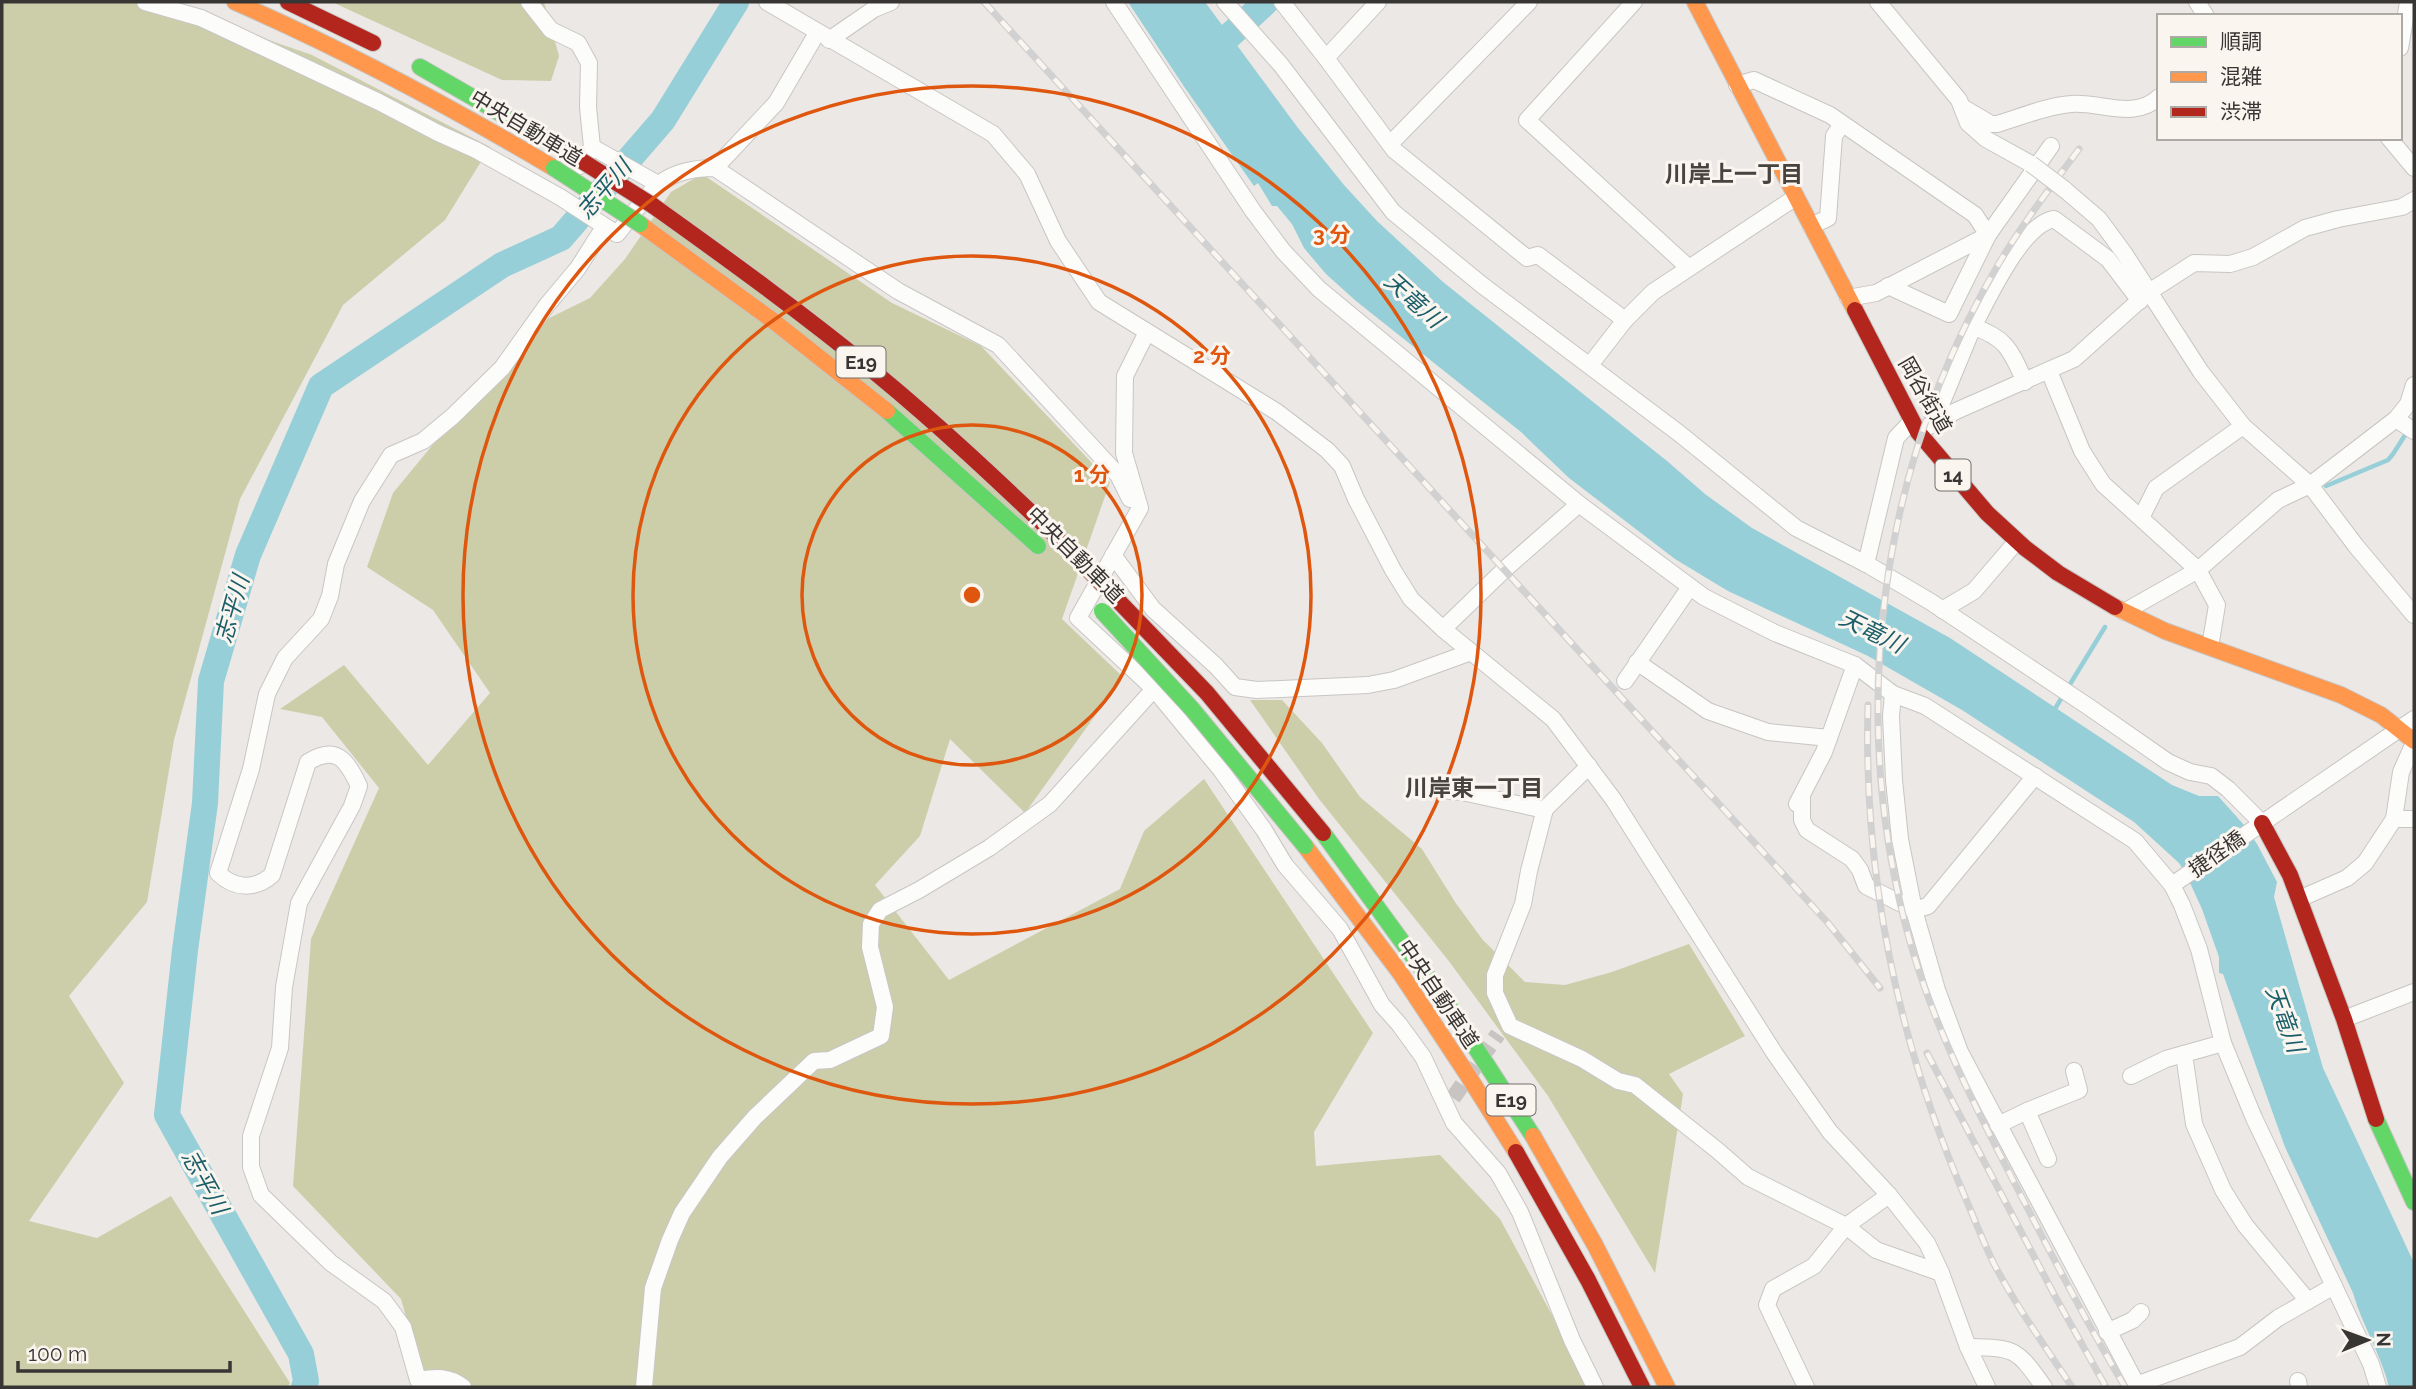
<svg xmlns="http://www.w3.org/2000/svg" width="2416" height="1389" viewBox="0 0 2416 1389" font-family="Raleway,'Noto Sans JP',sans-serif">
	<rect width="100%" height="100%" fill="#ebe8e5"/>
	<g fill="#ccceaa">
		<polygon points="2,2 158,2 312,55 490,147 445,220 343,305 240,499 174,740 147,902 69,996 124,1083 29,1221 97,1238 171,1196 290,1383 288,1387 2,1387"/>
		<polygon points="332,2 544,2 559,56 551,81 502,80"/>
		<polygon points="702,174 892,303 981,346 1110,482 1062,619 1123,677 1025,813 950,739 920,836 875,885 949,980 1120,889 1144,831 1204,779 1373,1033 1314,1132 1316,1166 1440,1155 1500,1219 1591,1387 426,1387 401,1299 293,1186 311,939 379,788 322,717 280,709 344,665 428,765 490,693 433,610 367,567 393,493 529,328 590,298 625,259 671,192"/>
		<polygon points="1250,700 1282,700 1322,743 1360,797 1422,849 1455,902 1482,939 1525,982 1565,985 1612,972 1689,944 1745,1036 1669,1074 1683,1094 1655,1273 1548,1096 1448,960 1319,799"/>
	</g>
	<path fill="#96cfd8" d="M1128 2H1205L1298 128 1344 185 1377 221 1443 282 1667 461 1705 494 1752 528 1950 638 2172 785 2199 796H2218L2244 825 2257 844 2277 882 2274 897 2323 1068 2414 1263V1387H2389C2381 1354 2362 1325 2353 1293L2285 1147 2223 974 2219 973V957L2202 909 2186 874 2179 863 2134 822 1962 710 1868 656 1728 591 1675 559 1569 478 1521 432 1356 301 1326 274 1304 248 1292 224 1277 206H1272L1258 183 1254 186 1185 88Z"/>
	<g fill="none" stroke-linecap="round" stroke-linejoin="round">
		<g stroke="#96cfd8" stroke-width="4.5">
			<polyline points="2326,486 2388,460 2393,454 2414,421"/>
			<polyline points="2053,712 2105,627"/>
		</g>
		<g stroke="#96cfd8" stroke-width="26">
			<polyline points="1203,60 1266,2"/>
			<polyline points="304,1387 306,1381 301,1354 167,1115 185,950 205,803 211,681 248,555 321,386 502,265 561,238 663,120 736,2"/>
		</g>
		<polyline stroke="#c7c4c2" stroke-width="16" stroke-dasharray="16 8" stroke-linecap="butt" points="1453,1098 1498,1034"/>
		<defs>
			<g id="street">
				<path d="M145 2 201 18 379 102 438 133 476 150 560 197 617 234C650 194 658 168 715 168L898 291 998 345 1118 475 1130 499"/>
				<polyline points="529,2 551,30 578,43 589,63 588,107 592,147 580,166"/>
				<polyline points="767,2 993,134 1027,174 1058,241 1099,302 1277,412 1327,450 1342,466 1356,499 1393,570 1411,599 1443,629 1553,719 1613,799 1775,1054 1830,1132 1889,1195 1927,1243 1941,1273 1968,1347 1987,1387"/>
				<polyline points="1114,2 1253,211 1283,251 1319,289 1579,504 1704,597 1775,633 1855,665 1893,694 1925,706 2135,841 2172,885 2182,905 2199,949 2223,1043 2254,1118 2371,1364 2378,1387"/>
				<polyline points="1225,2 1281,65 1393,212 1482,285 1680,434 1796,528 1870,566 1931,602 2089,707 2168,762 2190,772 2211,776 2228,789 2262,823"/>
				<polyline points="1282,2 1326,58"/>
				<polyline points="1378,2 1326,58 1394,150 1527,258 1538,255 1625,320"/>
				<polyline points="1634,2 1527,120 1688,267"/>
				<polyline points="1878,2 1959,100 1968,123 1986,139 2031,164"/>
				<polyline points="2197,2 2206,16"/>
				<polyline points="829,40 874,9 891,2"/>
				<polyline points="2400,48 2408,2"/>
				<polyline points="1737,85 1754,80 1830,115 1975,215 1988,235 1876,293 1848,298"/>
				<path d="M1962 107 1991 124H1997C2021 117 2046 106 2071 104 2100 101 2134 121 2159 97"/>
				<polyline points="2389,138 2414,168"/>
				<polyline points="1391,143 1529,2"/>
				<polyline points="592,147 658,184"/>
				<polyline points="715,168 776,103 817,33"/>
				<polyline points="2064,189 2099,219 2124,253 2201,372 2243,426 2310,485 2356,546 2414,615"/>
				<polyline points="1811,226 1828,218 1834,136 1842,124"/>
				<polyline points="1888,286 1949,314 1988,235 2051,146"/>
				<path d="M1973 327C1988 299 2022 224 2054 219L2108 259 2140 301"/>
				<polyline points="1147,332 1125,376 1124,453 1140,508 1078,618 1154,689 1221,770 1264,830 1285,865 1340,929 1382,1005 1399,1024 1423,1057 1454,1123 1498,1173 1520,1212 1572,1340 1595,1387"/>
				<polyline points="1590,365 1625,320 1653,292 1796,197"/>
				<polyline points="2049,371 2082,451 2103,484 2198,570 2217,605 2210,647"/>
				<polyline points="2396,419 2414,431"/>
				<path d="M1933 424 1973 327C2006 337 2011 351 2025 382"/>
				<polyline points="1918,432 1956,411 2074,359 2149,292 2194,263 2230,264 2253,257 2305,228 2338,219 2402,207 2414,200"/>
				<polyline points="2141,518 2156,488 2243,426"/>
				<polyline points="1113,555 1153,609 1216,666 1235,687 1257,690 1368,685 1394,680 1471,652"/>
				<polyline points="1866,564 1896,438 1912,421"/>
				<polyline points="1942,610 1974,591 2017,541"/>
				<polyline points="2124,612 2198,570 2278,500 2310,485 2396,419 2408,404 2414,385"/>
				<polyline points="1443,629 1505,569 1579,504"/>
				<polyline points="1637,662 1708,711 1768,732 1829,738"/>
				<polyline points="1625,681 1690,587"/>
				<polyline points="1893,694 1891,716 1894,780 1900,839 1914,910 1937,990 1960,1052 2138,1387"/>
				<polyline points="1589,766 1545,809 1529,871 1523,904 1495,975 1495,993 1510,1026 1582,1059 1618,1081 1635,1085 1717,1150 1748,1177 1846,1226 1876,1250 1941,1273"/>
				<polyline points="1441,790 1462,792 1545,810"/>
				<polyline points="1802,796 1802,820 1807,830 1852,859 1860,870 1866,886 1914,910 1928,906 2035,776"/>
				<polyline points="1797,804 1824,752 1855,665"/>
				<polyline points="2394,819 2414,819"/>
				<polyline points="2172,885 2414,719"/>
				<polyline points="2299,899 2347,878 2365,863 2394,819 2401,772 2414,743"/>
				<polyline points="2344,1019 2414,992"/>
				<polyline points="2184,1054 2194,1124 2223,1190 2245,1225 2308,1301"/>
				<polyline points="2131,1076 2166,1059 2223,1043"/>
				<polyline points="2027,1111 2048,1159"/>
				<polyline points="1998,1125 2027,1111 2079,1090 2074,1071"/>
				<polyline points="2107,1332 2133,1320 2141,1312"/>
				<path d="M1968 1347C2016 1348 2016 1348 2044 1387"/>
				<polyline points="2298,1381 2299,1387"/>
				<polyline points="2136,1385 2240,1347 2278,1318 2334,1286"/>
				<path d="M463 1387C448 1376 436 1377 418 1380L403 1327 384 1301 331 1263 261 1195 251 1167V1136L280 1048 284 987 299 903 352 806 359 786C347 761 337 744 308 762L272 875C255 890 234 889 218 873L251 769 267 694 285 658 321 619 330 596 336 564 362 501 391 455 423 441 453 416 502 368 547 305 578 268 604 227"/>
				<polyline points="644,1387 653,1288 670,1240 682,1213 720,1157 755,1117 814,1061 830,1060 881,1036 885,1007 870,947 871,924 880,910 919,890 989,848 1050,804 1154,689"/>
				<polyline points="1806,1387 1767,1305 1773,1289 1814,1266 1846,1226 1889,1195"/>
			</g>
			<g id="fast">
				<polyline points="420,67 566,151"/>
				<polyline points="887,411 1038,546"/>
				<polyline points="1323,833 1446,1002 1533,1136"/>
				<polyline points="2376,1119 2414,1202"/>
			</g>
			<g id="slow">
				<path d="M235 2C345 50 451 107 554 168"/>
				<polyline points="1695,2 1855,310"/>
				<polyline points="640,224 772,320 887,411"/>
				<polyline points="2115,607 2165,631 2341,695 2381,715 2414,741"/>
				<polyline points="1305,846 1401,974 1467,1074 1516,1152"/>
				<polyline points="1533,1136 1595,1245 1667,1387"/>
			</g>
			<g id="jam">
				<polyline points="288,2 373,43"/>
				<path d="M652 205C729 260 805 315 878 375 940 426 998 481 1056 536"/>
				<polyline points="1855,310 1918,432 1987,513 2025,548 2058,573 2115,607"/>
				<polyline points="2262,823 2290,875 2344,1019 2376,1119"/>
				<polyline points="1516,1152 1588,1280 1642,1387"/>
			</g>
		</defs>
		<use href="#street" stroke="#c8c6c4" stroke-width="18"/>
		<use href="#fast" stroke="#c8c6c4" stroke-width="18"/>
		<use href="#slow" stroke="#c8c6c4" stroke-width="18"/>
		<use href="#jam" stroke="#c8c6c4" stroke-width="18"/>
		<use href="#street" stroke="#fcfcfb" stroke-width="16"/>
		<use href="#fast" stroke="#63d668" stroke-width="16"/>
		<use href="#slow" stroke="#ff974d" stroke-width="16"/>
		<use href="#jam" stroke="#b3261e" stroke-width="16"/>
		<defs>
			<g id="rail">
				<polyline points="984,2 1828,923 1880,988"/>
				<path d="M2079 149C2051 187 2022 224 1998 265 1881 463 1848 705 1906 927 1929 1016 1971 1099 2013 1180 2049 1250 2085 1320 2125 1387"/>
				<path d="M1868 705C1863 878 1899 1046 1968 1204 1976 1223 1984 1243 1993 1262 2016 1306 2045 1346 2072 1387"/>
				<polyline points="1927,1053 2056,1298 2106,1387"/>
			</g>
		</defs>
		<use href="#rail" stroke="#d2d1d1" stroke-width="7"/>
		<use href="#rail" stroke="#fbf5f0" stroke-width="4.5" stroke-dasharray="13" stroke-linecap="butt"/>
		<defs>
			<polyline id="street-bridge" points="2031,164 2064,189"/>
			<g id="fast-bridge">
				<polyline points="554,168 640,224"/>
				<polyline points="1102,611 1192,709 1305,846"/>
			</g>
			<g id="jam-bridge">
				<polyline points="566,151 652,205"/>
				<polyline points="1056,536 1207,693 1323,833"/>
			</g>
		</defs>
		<use href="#street-bridge" stroke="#c8c6c4" stroke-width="18" stroke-linecap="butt"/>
		<use href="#fast-bridge" stroke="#c5c3c1" stroke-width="18" stroke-linecap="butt"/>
		<use href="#jam-bridge" stroke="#c5c3c1" stroke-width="18" stroke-linecap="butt"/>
		<use href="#street-bridge" stroke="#fcfcfb" stroke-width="16"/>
		<use href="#fast-bridge" stroke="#63d668" stroke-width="16"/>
		<use href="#jam-bridge" stroke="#b3261e" stroke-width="16"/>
	</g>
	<g fill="none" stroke="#df570e" stroke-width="3.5">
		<circle cx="972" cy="595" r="170"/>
		<circle cx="972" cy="595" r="339"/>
		<circle cx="972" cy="595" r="509"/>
	</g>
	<g text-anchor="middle" stroke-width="6" stroke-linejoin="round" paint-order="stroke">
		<g fill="#fbf5f0" stroke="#726f6c" stroke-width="2">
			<rect x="836.5" y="346.5" width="49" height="31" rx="5"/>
			<rect x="1935.5" y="459.5" width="35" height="31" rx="5"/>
			<rect x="1486.5" y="1084.5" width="49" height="31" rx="5"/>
		</g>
		<g font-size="19" font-weight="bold" fill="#383634">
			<text x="861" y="369">E19</text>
			<text x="1953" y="482">14</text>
			<text x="1511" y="1107">E19</text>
		</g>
		<g font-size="21" fill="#383634" stroke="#fbf5f0">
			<text transform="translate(526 128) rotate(31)" y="7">中央自動車道</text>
			<text transform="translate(1925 395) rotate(60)" y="7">岡谷街道</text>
			<text transform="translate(1075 555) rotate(45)" y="7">中央自動車道</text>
			<text transform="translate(2217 854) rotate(-35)" y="7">捷径橋</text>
			<text transform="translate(1438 994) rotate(56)" y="7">中央自動車道</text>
		</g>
		<g font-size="23" font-weight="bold" fill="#47433f" stroke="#fbf5f0">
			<text x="1734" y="182">川岸上一丁目</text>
			<text x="1474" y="796">川岸東一丁目</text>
		</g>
		<g font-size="23" font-style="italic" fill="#1b5f6a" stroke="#fbf5f0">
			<text transform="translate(604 189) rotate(-49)" y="8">志平川</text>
			<text transform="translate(1414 300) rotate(42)" y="8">天竜川</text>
			<text transform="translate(232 609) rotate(-74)" y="8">志平川</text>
			<text transform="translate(1872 631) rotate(26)" y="8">天竜川</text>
			<text transform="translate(2285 1019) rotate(70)" y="8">天竜川</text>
			<text transform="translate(205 1182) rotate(61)" y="8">志平川</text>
		</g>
	</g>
	<circle cx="972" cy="595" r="10" fill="#df570e" stroke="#fbf5f0" stroke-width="3.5"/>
	<g font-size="21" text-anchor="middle" font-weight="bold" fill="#df570e" stroke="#fbf5f0" stroke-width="6" stroke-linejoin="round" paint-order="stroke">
		<text x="1332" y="242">3 分</text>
		<text x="1212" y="363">2 分</text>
		<text x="1092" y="482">1 分</text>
	</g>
	<rect width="2416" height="1389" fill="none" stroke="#383634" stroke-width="7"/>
	<rect x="2157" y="14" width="245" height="126" fill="#fbf5f0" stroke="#ada9a5" stroke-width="2"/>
	<rect x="2171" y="37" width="35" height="10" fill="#63d668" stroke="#ada9a5" stroke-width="2"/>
	<text x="2220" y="49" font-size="21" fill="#383634">順調</text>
	<rect x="2171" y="72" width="35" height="10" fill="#ff974d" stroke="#ada9a5" stroke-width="2"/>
	<text x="2220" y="84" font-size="21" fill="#383634">混雑</text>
	<rect x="2171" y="107" width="35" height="10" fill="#b3261e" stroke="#ada9a5" stroke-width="2"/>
	<text x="2220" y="119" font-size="21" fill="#383634">渋滞</text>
	<g transform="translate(2367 1340) rotate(89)" stroke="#fbf5f0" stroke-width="5" paint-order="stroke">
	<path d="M0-5L12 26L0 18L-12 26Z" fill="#383634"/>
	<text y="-10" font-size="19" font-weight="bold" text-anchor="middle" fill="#383634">N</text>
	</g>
	<path d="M18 1361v10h212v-10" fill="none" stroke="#383634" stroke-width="3.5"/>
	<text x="28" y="1361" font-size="21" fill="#383634" stroke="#fbf5f0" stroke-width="5" paint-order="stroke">100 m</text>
</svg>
